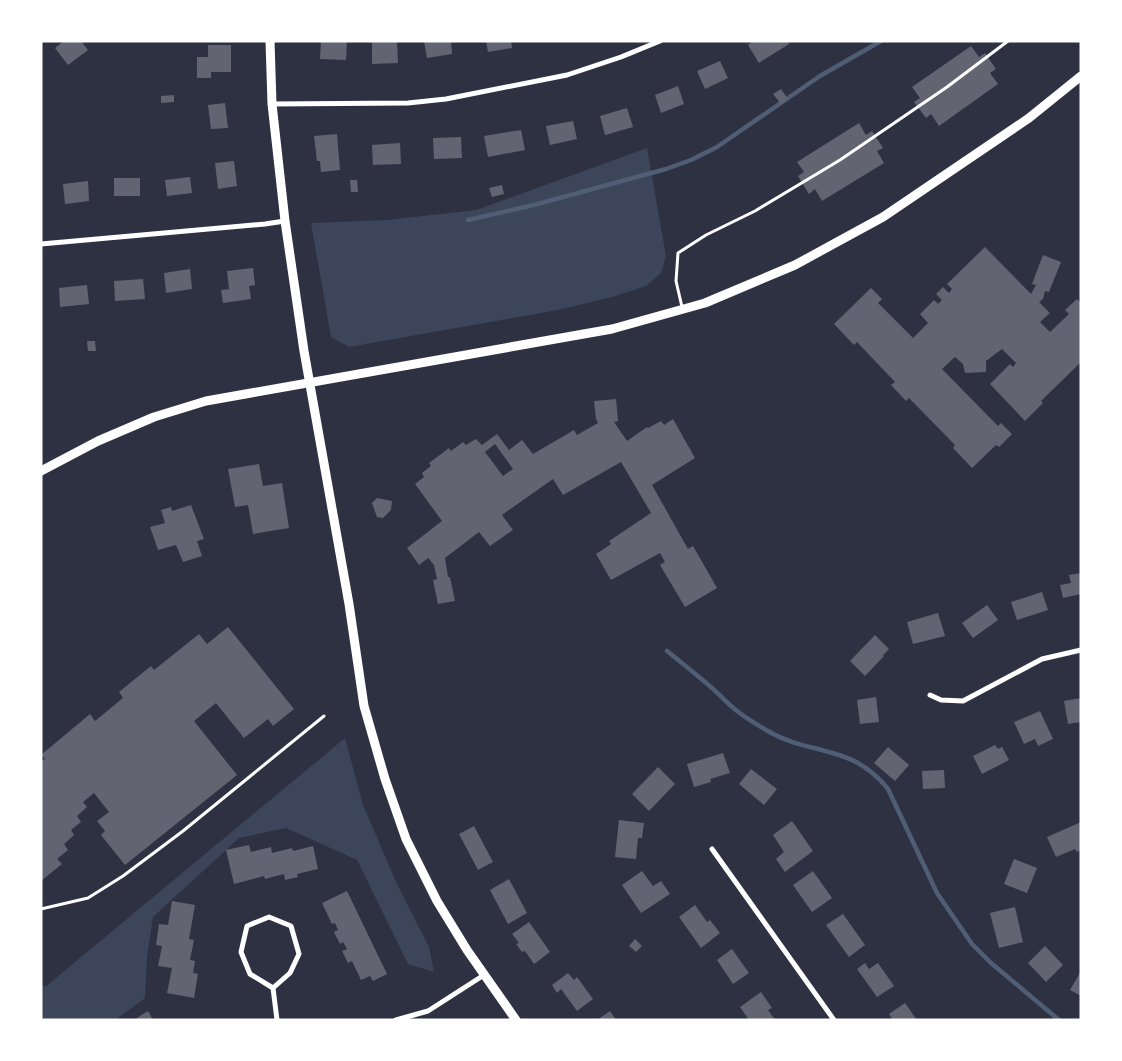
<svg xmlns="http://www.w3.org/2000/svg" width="1122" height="1061" viewBox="0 0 1122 1061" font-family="'Source Sans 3',sans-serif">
	<rect width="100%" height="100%" fill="#2d3142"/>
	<g fill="#3c4559">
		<polygon points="647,148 666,256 661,273 646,286 612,297 558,310 349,347 331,337 311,223 386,220 476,210"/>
		<polygon points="345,738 363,805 397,884 429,947 434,972 408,964 357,860 286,828 239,838 153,917 147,957 145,998 115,1020 41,1020 41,985 45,987"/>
	</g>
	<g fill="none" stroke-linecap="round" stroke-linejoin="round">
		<g stroke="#4f5d75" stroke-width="4.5">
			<polyline points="468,220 534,205 666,169 691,160 717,147 820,76 881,41"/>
			<path d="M667 651C682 663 697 675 712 688 720 695 728 704 737 711 746 718 756 724 766 730 809 756 852 743 888 789L937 893 972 944 991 963 1059 1020"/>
		</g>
	</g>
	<g fill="#626471" fill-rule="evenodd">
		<polygon points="64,41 81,41 88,50 68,65 55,48"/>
		<polygon points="321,41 347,41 346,60 320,59"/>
		<polygon points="372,41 397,42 398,63 372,64"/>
		<polygon points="424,41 451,41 452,54 427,58"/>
		<polygon points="486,41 511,41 512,48 488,52"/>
		<polygon points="753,41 788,41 789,44 759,63 748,45"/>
		<polygon points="208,45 231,45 231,72 211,72 211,78 197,78 197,57 208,57"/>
		<polygon points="971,46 979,57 985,53 996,69 990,73 998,84 939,126 931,114 926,118 914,102 920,98 912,87"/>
		<polygon points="720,61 728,78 705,89 697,71"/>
		<polygon points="678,86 684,104 661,113 655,95"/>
		<polygon points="781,89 788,99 781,104 773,94"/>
		<polygon points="174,95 174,102 161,103 161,96"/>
		<polygon points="225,103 228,128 211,129 208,105"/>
		<polygon points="627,108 633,127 605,135 600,116"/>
		<polygon points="573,121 577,139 550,145 546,126"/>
		<polygon points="859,123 866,135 872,131 883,148 877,151 884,163 822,201 815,189 809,194 798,176 804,172 797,162"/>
		<polygon points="521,130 525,150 488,157 484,136"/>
		<polygon points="337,134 340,170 321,172 320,161 317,161 314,136"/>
		<polygon points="461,137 462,158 434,159 433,138"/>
		<polygon points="400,143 401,164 373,165 372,145"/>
		<polygon points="234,161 237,186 218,189 215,163"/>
		<polygon points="190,177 192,193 167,196 165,180"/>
		<rect x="114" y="178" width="26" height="18"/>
		<polygon points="350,180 357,180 358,192 351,192"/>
		<polygon points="88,181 89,201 65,204 63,184"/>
		<polygon points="502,185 504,194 492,197 489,188"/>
		<polygon points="985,247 1031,294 1036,285 1032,284 1043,255 1061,262 1049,292 1045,291 1043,299 1039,302 1050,313 1040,322 1050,332 1069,314 1065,310 1077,299 1081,303 1081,362 1041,401 1043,403 1025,421 990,384 1010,364 1013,367 1016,363 1002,349 986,361 986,372 965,373 963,364 955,357 942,369 998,426 1001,423 1012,434 999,447 996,445 972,468 953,448 955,445 909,398 906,401 891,385 895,382 857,342 854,345 834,324 871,288 882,299 878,303 913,338 928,323 920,314 934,300 938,304 942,300 936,294 943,287 949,293 952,289 947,284"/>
		<polygon points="253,268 255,285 249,286 251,299 223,303 221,290 229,289 227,271"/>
		<polygon points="190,269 192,289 166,293 164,273"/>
		<polygon points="143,279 145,299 115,301 114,281"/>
		<polygon points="87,285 89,304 60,307 59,288"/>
		<polygon points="87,341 95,341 96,351 88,351"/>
		<path d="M616 399 618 421 614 422 627 441 647 427 648 428 661 421 664 425 673 419 695 458 652 485 688 549 693 546 717 588 685 607 660 565 665 562 660 553 611 580 596 554 611 544 609 541 651 513 621 462 563 495 553 479 502 515 513 530 490 546 479 532 445 558 448 577H450L455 601 438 604 433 580 437 579 434 565 428 558 419 565 407 548 442 521 415 484 424 477 422 473 431 466 429 463 449 448 451 451 463 442 466 445 476 439 482 445 497 434 509 450 522 440 533 454 574 430 577 435 598 423 596 419 594 401ZM495 444 513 469 503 476 485 452Z"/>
		<polygon points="259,464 263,486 282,483 289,528 253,534 248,505 235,507 228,469"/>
		<polygon points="377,498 392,501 391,510 383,518 377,517 372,503"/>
		<polygon points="191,505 204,539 197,541 202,556 183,562 176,545 158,550 150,527 165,523 161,510 171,507 172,511"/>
		<polygon points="1081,573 1081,594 1063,598 1060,585 1071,583 1069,575"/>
		<polygon points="1042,592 1048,610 1017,620 1011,602"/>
		<polygon points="987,605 998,620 973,638 962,623"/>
		<polygon points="938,613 945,636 913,644 907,622"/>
		<polygon points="228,627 294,709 273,726 268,719 244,738 216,703 194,721 237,775 125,865 101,835 105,831 97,821 109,812 94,793 83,802 87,807 77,816 81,822 71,830 74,835 64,844 68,850 57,859 62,864 41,881 41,761 45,759 41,755 90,714 95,721 123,698 119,692 151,666 154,670 199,634 207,644"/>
		<polygon points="875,635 889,649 883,655 884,656 865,676 850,661"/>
		<polygon points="876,697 879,722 860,724 857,700"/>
		<polygon points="1081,698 1081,722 1068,724 1064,701"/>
		<polygon points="1040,711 1053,739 1038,746 1035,739 1024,744 1014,722"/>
		<polygon points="995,745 998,749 1002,747 1009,760 982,774 973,756"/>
		<polygon points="888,747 909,765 895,781 874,763"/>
		<polygon points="723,753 730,773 710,779 711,782 694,787 687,764"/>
		<polygon points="658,767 675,784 649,811 632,794"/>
		<polygon points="751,769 777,789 764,805 739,784"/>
		<polygon points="944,770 945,788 923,789 922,771"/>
		<polygon points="619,820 644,823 642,838 638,838 636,859 615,857"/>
		<polygon points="792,821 813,851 785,872 776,859 784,852 773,835"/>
		<polygon points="1081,822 1081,850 1077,852 1075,849 1056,857 1047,837"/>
		<polygon points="474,826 493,862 478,870 459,834"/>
		<polygon points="249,845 251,852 271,847 272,853 292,848 293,851 313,846 318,869 297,874 298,877 285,880 284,874 265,879 264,876 234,884 226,850"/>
		<polygon points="1014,859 1037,868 1027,893 1004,884"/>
		<polygon points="642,871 653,886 661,881 670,894 641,913 622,885"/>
		<polygon points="813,871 832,898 812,912 793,885"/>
		<polygon points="509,879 527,913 508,924 490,890"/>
		<polygon points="347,891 387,974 373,981 370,976 361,980 352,961 348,963 342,951 347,949 343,942 340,944 334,932 338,930 335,923 332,924 322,903"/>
		<polygon points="172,901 195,905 189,939 194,940 190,960 195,961 193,973 198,974 194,998 167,993 172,968 158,966 162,946 156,945 159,924 168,925"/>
		<polygon points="695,905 707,922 710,920 720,933 701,948 679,917"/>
		<polygon points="1015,907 1023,942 999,948 990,913"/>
		<polygon points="843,914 865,945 849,957 826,925"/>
		<polygon points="529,922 550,952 534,964 525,951 522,952 516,944 519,943 512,934"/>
		<polygon points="635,939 642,946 636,952 629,946"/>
		<polygon points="1045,946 1063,965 1046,982 1028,963"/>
		<polygon points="732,949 749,973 733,984 717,960"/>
		<polygon points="865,963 869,969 878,963 894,986 877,997 857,969"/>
		<polygon points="1081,971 1081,996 1070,990"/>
		<polygon points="568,973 574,980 577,977 593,999 577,1011 561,989 557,993 552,985"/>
		<polygon points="761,992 772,1008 768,1010 775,1020 749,1020 740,1007"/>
		<polygon points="905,1003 917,1020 893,1020 889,1014"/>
		<polygon points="148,1011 153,1020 134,1020 143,1014"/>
		<polygon points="610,1011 616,1020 597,1020"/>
	</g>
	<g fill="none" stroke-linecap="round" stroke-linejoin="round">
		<g stroke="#fff" stroke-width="3">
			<polyline points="682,307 676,281 678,253 706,235 755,211 840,160 947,87 1008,41"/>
			<polyline points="41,909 88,898 123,876 183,831 324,716"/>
		</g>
		<g stroke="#fff" stroke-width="5">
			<polyline points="272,104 408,103 446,99 567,75 621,57 660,41"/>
			<polyline points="41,244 265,224 285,221"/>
			<polyline points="930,695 941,700 963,701 1042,659 1081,650"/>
			<polyline points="712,849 834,1020"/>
			<polygon points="269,917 291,926 299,954 290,973 273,988 250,974 241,952 247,926"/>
			<polyline points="273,988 277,1020"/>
			<polyline points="396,1020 428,1011 484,975"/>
		</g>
		<polyline stroke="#fff" stroke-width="9" points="270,41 272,104 285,221 304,351 349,604 364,706 385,779 406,839 437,901 467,950 516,1020"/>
		<polyline stroke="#fff" stroke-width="9" points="41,471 98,441 154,417 206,401 612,329 705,303 795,265 883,217 1029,118 1081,76"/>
	</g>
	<rect width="1122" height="1061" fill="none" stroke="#ffffff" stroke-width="85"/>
</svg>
